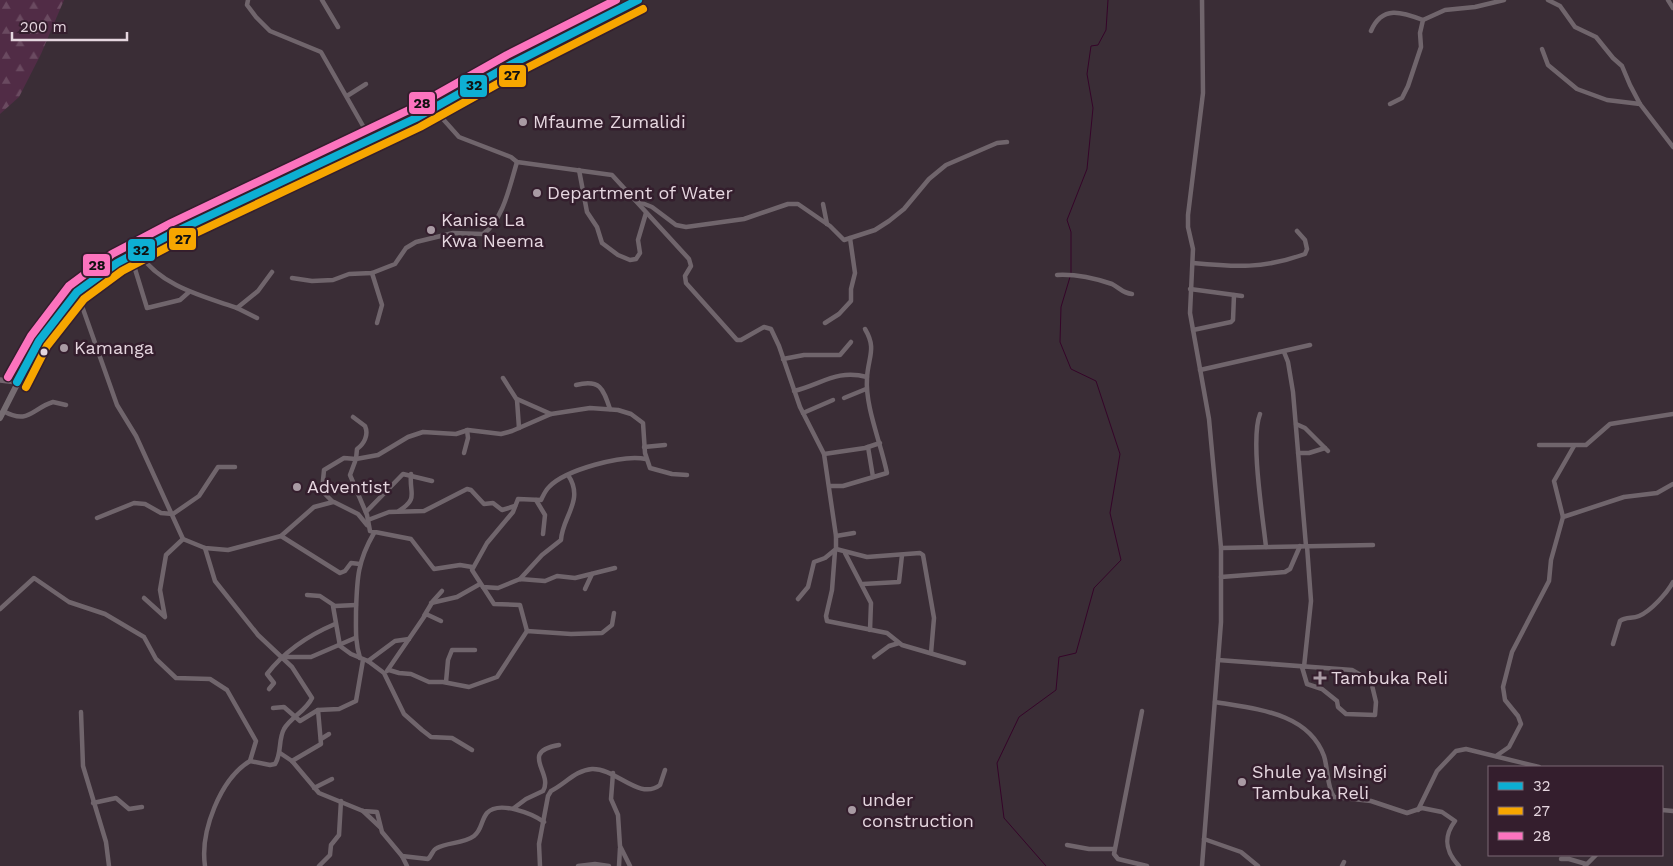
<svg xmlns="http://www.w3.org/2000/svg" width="1673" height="866" viewBox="0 0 1673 866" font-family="'Work Sans',sans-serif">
	<defs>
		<pattern id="forest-firs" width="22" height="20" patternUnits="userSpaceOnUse" patternTransform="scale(1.25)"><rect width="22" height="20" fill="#512c46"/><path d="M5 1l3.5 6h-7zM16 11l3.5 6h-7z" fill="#6a4a60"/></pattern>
	</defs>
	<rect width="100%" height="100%" fill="#3a2d36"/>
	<polygon fill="url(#forest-firs)" points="0,0 64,0 41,54 19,97 0,114"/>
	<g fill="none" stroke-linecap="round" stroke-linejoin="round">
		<g stroke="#350429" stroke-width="1">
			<polyline points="1071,273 1071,232 1067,220 1087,169 1093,108 1087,74 1091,46 1098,45 1106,30 1108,0"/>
			<polyline points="1046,866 1004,818 997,763 1019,717 1056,690 1059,657 1076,653 1094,588 1121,560 1110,513 1120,454 1096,381 1071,369 1060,342 1061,307 1070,277"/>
		</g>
		<g stroke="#70656c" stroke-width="4.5">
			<polyline points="248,0 247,5 256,17 270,31 321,52 371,140"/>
			<polyline points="322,0 338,27"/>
			<polyline points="610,0 618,10"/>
			<polyline points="1548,0 1560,6 1575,27 1596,37 1613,58 1622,66 1630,85 1640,104 1673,147"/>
			<polyline points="1668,0 1673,8"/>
			<path d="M1371 31C1382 5 1402 12 1423 20L1445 10 1475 7 1504 0"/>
			<polyline points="1542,49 1548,65 1577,89 1607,100 1640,104"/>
			<polyline points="347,96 366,84"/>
			<polyline points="1390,104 1402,98 1408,86 1421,47 1420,33 1423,20"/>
			<polyline points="434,109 459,137 511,157 517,162 612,175 689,259 691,266 685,276 686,283 737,340 741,340 764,327 771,329 779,346 800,407 824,454 836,536 836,549 825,558 814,562 808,587 798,599"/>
			<polyline points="579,170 587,212 597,227 602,243 618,255 630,260 636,259 640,253 638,240 646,213"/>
			<polyline points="637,201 652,207 676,225 686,227 744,219 788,204 798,204 830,226 844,240 875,230 889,221 904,209 929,179 946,165 997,143 1007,142"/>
			<polyline points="823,204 827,224"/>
			<path d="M138 252C160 286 202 296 237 308L258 291 272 272"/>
			<polyline points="131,256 147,308 180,300 189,292"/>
			<path d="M1193 263C1235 267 1264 269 1305 254L1307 249 1305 240 1297 231"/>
			<polyline points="372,273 382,305 377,323"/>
			<path d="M1057 275C1075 274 1094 278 1112 284 1120 288 1122 293 1132 294"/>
			<path d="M292 278 312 281 333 280 349 274 372 273 395 264 406 248 416 242 453 233 483 234C503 221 510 185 517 162"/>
			<polyline points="1190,289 1242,296"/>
			<path d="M77 292 117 405 136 436 183 539 205 548 228 550 281 536 314 507 333 502 322 491 324 470 344 458 356 459 357 449C364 444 369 435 365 426L353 417"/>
			<polyline points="237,308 257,318"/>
			<polyline points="825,323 839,314 851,301 851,289 855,273 850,238"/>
			<polyline points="1193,330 1231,322 1233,320 1234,295"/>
			<polyline points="1284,352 1288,362 1293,392 1306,546"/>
			<polyline points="783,359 804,355 840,355 851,342"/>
			<polyline points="1200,370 1310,345"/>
			<polyline points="503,378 517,400 519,428"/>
			<path d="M576 385C600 379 603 388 610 409"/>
			<path d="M794 391C822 384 837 369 867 377"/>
			<polyline points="844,398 866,389"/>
			<polyline points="517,399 551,414"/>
			<path d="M3 411C29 425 31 409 53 402L66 405"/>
			<polyline points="803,413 833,400"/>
			<path d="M1260 414C1250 439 1263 518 1266 547"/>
			<polyline points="1296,424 1305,428 1328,451"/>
			<polyline points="1539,445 1586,445 1610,424 1673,414"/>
			<polyline points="644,447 665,445"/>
			<polyline points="868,447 873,477"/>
			<polyline points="464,453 468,438 467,430"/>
			<polyline points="1298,453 1309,453 1325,448"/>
			<polyline points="824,454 865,448 880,443"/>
			<path d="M830 486H843L887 473C881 443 865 407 867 378 868 357 877 349 865 329"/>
			<polyline points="536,500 545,515 543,534"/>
			<polyline points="334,502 358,514 367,525"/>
			<path d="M399 511C419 498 409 494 411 474"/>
			<polyline points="366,512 403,474 432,481"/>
			<polyline points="1563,517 1624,497 1657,493 1673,484"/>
			<polyline points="97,518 134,503 145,504 161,513 173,514 199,496 218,467 235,467"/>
			<polyline points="368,520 389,512 424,511 467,489 471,490 484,504 493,503 502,510 515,506"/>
			<polyline points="281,536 340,573 345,571 351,563 360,564"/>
			<polyline points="836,536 854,533"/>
			<polyline points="1221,548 1373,545"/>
			<polyline points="836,549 867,557 920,553 923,555 934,618 931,653"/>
			<polyline points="835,551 832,590 826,616 827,621 887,633 902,645 964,663"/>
			<polyline points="845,553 871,603 870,630"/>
			<polyline points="472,567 460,565 434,569 411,539 370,531 367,515 350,475 356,459 378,455 408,437 423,432 456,434 468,430 501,434 512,431 551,414 590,408 618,410 631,414 643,423 645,453 650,468 672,474 687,475"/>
			<path d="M615 568 575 578 557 576 545 581 520 579 498 588 483 587 472 570 487 543 513 512 518 499 541 500C543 496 545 491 549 487 565 470 623 454 646 459"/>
			<polyline points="1221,577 1285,572 1290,569 1300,546"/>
			<path d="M520 579 542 555 561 540C562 517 585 500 568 475"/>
			<polyline points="863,584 899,582 902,555"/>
			<polyline points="483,587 494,604 520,605 527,631"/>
			<polyline points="585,589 592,574"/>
			<polyline points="307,595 320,596 335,606 356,605"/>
			<polyline points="144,598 165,617 160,590 166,555 183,539"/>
			<polyline points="431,603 457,597 480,584"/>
			<polyline points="333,606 340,646 351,654 368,661 384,673 404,714 422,730 431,737 452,738 472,750"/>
			<polyline points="0,609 34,578 69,602 105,614 144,637 156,659 176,678 210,679 227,690 256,741 250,761"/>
			<polyline points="424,616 433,601 442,591"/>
			<path d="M1613 644 1620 621C1626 616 1632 619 1639 616 1651 611 1667 593 1673 582"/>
			<polyline points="283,657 311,657 355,638"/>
			<polyline points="874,657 889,646 899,643"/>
			<path d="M360 658C355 642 356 629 356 612 357 580 357 562 374 533"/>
			<polyline points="1218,660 1352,670 1371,681 1397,679"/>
			<polyline points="368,661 395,641 409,639"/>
			<polyline points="1302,667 1307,684 1322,689 1337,701 1338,707 1346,714 1375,715 1376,702 1371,681"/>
			<polyline points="1304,667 1311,601 1307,546"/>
			<polyline points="389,670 399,673 411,674 429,682 443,682 469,687 497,677 527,631 571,634 602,633 612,625 614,613"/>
			<polyline points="387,671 426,614 441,621"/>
			<polyline points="446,682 448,660 452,650 475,650"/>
			<path d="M269 689 274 683 267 674C284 652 309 635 335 624"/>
			<path d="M1215 702C1255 709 1308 712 1324 756 1328 768 1327 788 1334 797L1371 801 1407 813 1422 808 1442 812 1455 821C1443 837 1445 851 1459 866"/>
			<polyline points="273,708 284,707 300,721 318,710 339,709 356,701 363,660"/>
			<polyline points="1142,711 1114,854 1118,859 1147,866"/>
			<polyline points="81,712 83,766 106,842 109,866"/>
			<polyline points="321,739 329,734"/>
			<polyline points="280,753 292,761 319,793 363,811 377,812 382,832 402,856 407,866"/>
			<polyline points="1496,756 1509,747 1521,724 1518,716 1505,700 1503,687 1512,652 1549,581 1551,560 1563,517 1554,481 1574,446"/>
			<polyline points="292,761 321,744 318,710"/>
			<polyline points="613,773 611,799 618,815 620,846 630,866"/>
			<polyline points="314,788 332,779"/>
			<polyline points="93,803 116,798 129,809 142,807"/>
			<path d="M514 808 526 799 543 791C554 773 518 752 559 745"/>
			<polyline points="1418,810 1437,771 1456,751 1466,749 1539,767"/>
			<polyline points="1662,810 1673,811"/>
			<polyline points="363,811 380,827"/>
			<polyline points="1204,839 1241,852 1258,866"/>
			<polyline points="1067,845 1089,849 1114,849"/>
			<path d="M402 856 428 859C432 856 432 850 437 848 448 842 463 844 474 836 482 830 481 820 487 813 499 800 533 814 544 822"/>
			<polyline points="1561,859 1569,859 1586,864"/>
			<path d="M205 866C200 832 220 779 250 761L270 765 275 764C282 753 278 740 284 729 291 717 306 711 312 698L292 667 258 635 215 581 205 548"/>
			<polyline points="319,866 330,855 331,845 339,835 341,801"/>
			<path d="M540 866 539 844 548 796 551 791C565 784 576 770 592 769 616 768 639 801 660 785L665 770"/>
			<polyline points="578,866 595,864 609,866"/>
			<polyline points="619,866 620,848"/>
			<polyline points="1202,866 1221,622 1221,548 1209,419 1190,313 1193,249 1188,227 1188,215 1203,93 1202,0"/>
			<polyline points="1342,866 1344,862"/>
			<polyline points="1585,866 1596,855"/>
		</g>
		<polyline stroke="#73656e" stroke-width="5.5" points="0,380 17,382"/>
		<polyline stroke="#766c72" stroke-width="6" points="0,418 39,341 77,292 117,263 175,232 416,118 512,64 638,0"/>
		<defs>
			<polyline id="bus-1" points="17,382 39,341 77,292 117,263 175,232 416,118 512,64 638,0"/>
			<polyline id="bus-2" points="26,387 47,346 84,299 122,271 179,241 420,127 517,73 643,9"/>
			<polyline id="bus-3" points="8,377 31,336 69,286 112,254 171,223 411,109 507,55 616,0"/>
		</defs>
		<use href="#bus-1" stroke="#341e2d" stroke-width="11"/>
		<use href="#bus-2" stroke="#341e2d" stroke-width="11"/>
		<use href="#bus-3" stroke="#341e2d" stroke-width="11"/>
		<use href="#bus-1" stroke="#0dafd3" stroke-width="8"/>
		<use href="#bus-2" stroke="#f7a600" stroke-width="8"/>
		<use href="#bus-3" stroke="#fc73be" stroke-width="8"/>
	</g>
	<g fill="#a99ba4" stroke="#341e2d" stroke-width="2">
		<circle cx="523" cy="122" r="5"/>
		<circle cx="537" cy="193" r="5"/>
		<circle cx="431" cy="230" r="5"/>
		<circle cx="64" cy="348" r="5"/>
		<circle cx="297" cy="487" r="5"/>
		<path d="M1317.5 670.5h5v5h5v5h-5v5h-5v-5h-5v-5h5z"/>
		<circle cx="1242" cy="782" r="5"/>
		<circle cx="852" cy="810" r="5"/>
	</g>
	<circle fill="#e5d6df" stroke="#341e2d" stroke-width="2" cx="44" cy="352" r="4.5"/>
	<g text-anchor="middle" stroke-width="5" stroke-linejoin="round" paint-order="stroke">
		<g font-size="18" fill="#e5d6df" stroke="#341e2d" text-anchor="start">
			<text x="533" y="128">Mfaume Zumalidi</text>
			<text x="547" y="199">Department of Water</text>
			<text x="441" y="226">Kanisa La<tspan x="441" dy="21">Kwa Neema</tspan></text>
			<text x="74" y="354">Kamanga</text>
			<text x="307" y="493">Adventist</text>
			<text x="1331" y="684">Tambuka Reli</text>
			<text x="1252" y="778">Shule ya Msingi<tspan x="1252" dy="21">Tambuka Reli</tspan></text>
			<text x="862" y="806">under<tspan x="862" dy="21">construction</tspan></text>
		</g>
	</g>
	<g stroke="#341e2d" stroke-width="2">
		<rect x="498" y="64" width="29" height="24" rx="5" fill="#f7a600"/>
		<rect x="459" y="74" width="29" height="24" rx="5" fill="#0dafd3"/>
		<rect x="408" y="91" width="28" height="24" rx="5" fill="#fc73be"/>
		<rect x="168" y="227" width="29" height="24" rx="5" fill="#f7a600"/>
		<rect x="127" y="238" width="29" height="24" rx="5" fill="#0dafd3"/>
		<rect x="82" y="253" width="29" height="24" rx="5" fill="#fc73be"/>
	</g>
	<g font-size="14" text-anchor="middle" font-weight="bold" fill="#111">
		<text x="512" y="80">27</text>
		<text x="474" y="90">32</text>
		<text x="422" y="108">28</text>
		<text x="183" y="244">27</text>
		<text x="141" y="255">32</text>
		<text x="97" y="270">28</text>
	</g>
	<rect x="1488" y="766" width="175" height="90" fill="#341e2d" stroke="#7b6874"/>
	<rect x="1498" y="782" width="25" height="8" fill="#0dafd3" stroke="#7b6874"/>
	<text x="1533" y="791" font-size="15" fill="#e5d6df">32</text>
	<rect x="1498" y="807" width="25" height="8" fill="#f7a600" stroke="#7b6874"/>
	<text x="1533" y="816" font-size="15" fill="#e5d6df">27</text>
	<rect x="1498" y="832" width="25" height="8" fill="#fc73be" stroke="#7b6874"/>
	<text x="1533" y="841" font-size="15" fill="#e5d6df">28</text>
	<path d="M12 32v8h115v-8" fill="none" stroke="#e5d6df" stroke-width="2.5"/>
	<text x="20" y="32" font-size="15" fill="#e5d6df" stroke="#341e2d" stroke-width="4" paint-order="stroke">200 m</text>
</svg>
